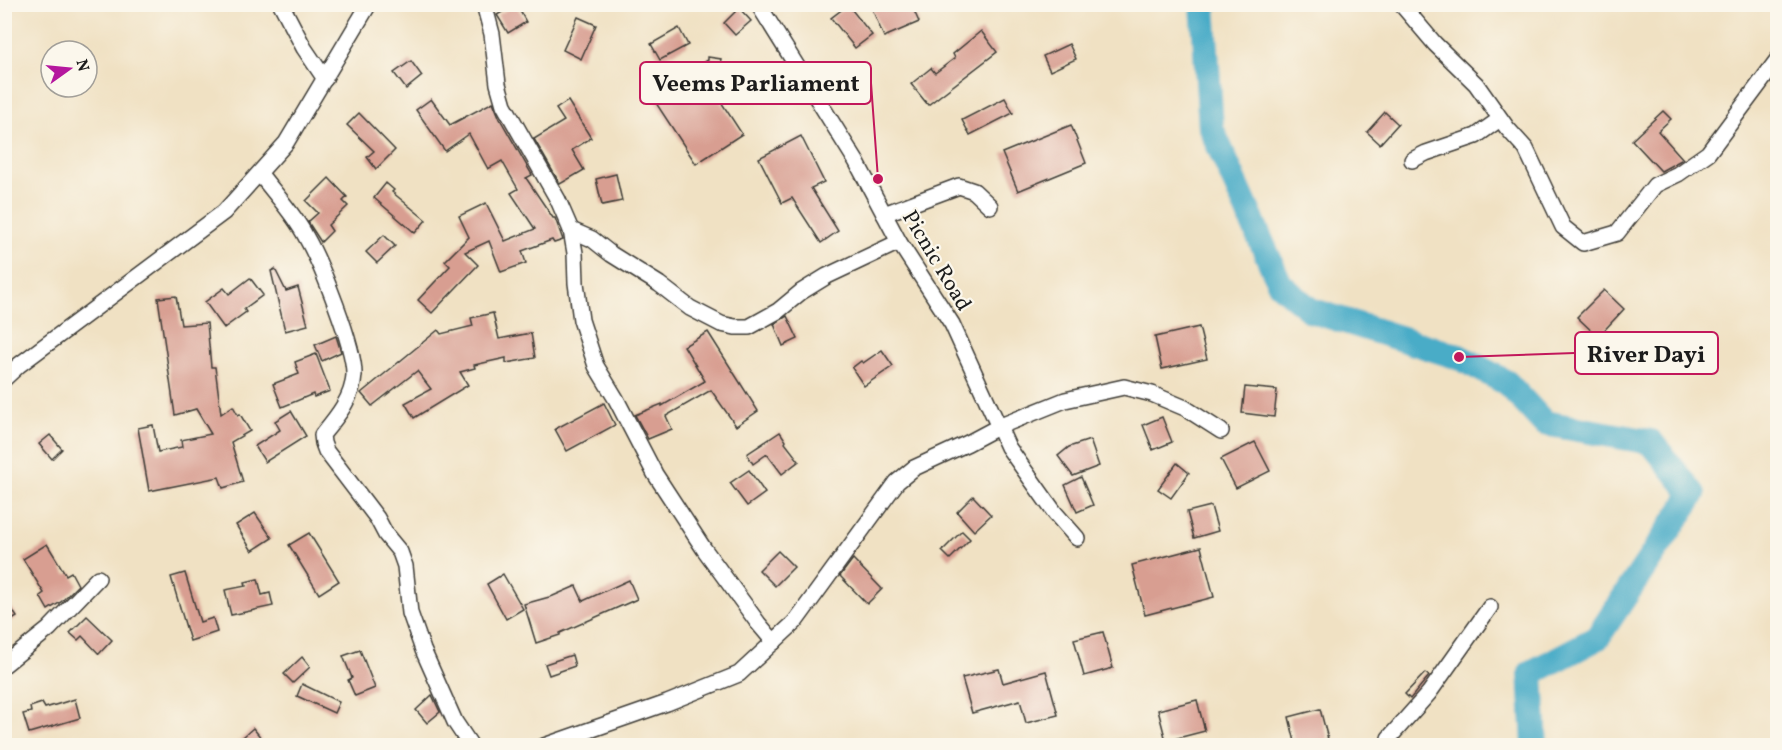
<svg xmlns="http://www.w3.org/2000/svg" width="1782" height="750" viewBox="0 0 1782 750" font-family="Vollkorn,serif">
	<rect width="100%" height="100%" fill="#fbf7ec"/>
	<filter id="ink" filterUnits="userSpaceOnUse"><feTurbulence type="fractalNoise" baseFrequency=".0167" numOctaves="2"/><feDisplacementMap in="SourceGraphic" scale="12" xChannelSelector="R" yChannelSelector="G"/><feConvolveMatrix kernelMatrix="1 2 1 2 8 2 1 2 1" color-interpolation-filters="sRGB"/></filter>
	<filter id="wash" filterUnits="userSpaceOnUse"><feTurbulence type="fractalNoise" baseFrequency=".008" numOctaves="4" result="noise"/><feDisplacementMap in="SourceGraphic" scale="24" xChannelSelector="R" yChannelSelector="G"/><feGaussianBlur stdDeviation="1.35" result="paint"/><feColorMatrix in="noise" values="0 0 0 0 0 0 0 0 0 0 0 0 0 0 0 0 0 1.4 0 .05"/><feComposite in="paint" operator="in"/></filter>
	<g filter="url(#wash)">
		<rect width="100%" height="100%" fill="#f0e1c3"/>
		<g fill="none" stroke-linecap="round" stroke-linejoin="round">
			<polyline stroke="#48acc7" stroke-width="26" points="1203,4 1211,128 1280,284 1310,310 1459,357 1507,383 1544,423 1651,442 1693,494 1597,638 1531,673 1535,746"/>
		</g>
		<g id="blocks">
			<g fill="#d89e91">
				<polygon points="516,4 526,22 508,33 497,15"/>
				<polygon points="870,4 911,4 919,22 884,37"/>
				<polygon points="848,5 872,35 855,48 831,18"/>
				<polygon points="739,8 751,21 735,35 724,23"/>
				<polygon points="578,17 596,25 581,59 563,50"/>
				<polygon points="679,28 688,45 660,60 651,44"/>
				<polygon points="981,31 997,52 928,105 911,84 931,68 935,73 955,58 953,54"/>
				<polygon points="1069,44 1076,59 1050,71 1043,56"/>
				<polygon points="708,57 721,59 719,71 699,68 742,134 696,164 652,97 708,60"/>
				<polygon points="411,61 422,76 406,89 394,73"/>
				<polygon points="1005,98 1013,113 970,135 962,120"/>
				<polygon points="431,99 450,125 493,102 500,119 532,175 526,178 553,218 555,218 563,240 554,243 552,240 522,251 526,263 501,272 489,241 465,252 478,265 432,313 418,300 450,266 445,261 469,237 459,216 486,203 505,241 535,229 511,193 518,189 502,161 488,169 469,134 445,151 416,110"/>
				<polygon points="568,101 591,138 572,150 584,170 560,184 534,139 564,121 556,109"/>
				<polygon points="1663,111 1671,119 1658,131 1683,159 1661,171 1632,140"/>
				<polygon points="1385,112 1398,124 1380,144 1367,132"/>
				<polygon points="359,113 395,150 376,169 367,157 374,151 347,125"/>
				<polygon points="1071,125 1086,163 1018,191 1002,153"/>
				<polygon points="801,136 824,182 811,188 838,231 821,243 792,198 782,203 759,158"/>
				<polygon points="616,174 622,201 602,205 596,179"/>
				<polygon points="329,178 347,197 343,201 348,206 328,225 332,231 321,242 308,222 318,213 306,201"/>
				<polygon points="386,183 394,190 392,192 426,220 415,233 374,198"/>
				<polygon points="384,235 395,246 377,263 366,252"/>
				<polygon points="275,269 286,291 298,287 308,325 285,331 271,271"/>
				<polygon points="250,278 263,295 244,309 246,312 224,328 205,302 224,288 229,294"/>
				<polygon points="1604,290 1624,309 1598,337 1577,317"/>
				<polygon points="176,296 181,325 207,323 211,367 215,367 221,414 233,406 238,415 240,414 250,431 231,442 243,482 223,488 219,477 149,491 138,428 153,425 158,452 182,447 181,440 211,434 196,409 175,415 158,298"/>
				<polygon points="493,313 499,339 531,333 535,358 506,363 506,358 474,365 475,368 460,372 468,385 414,418 405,403 431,389 417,371 372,406 361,393 438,330 441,334 473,326 471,318"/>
				<polygon points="787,316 798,339 783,346 774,324"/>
				<polygon points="1199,327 1207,359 1162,369 1155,337"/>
				<polygon points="708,332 758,411 736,426 711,390 666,416 672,429 648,439 635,415 662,404 662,406 705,381 684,346"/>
				<polygon points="336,336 341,352 322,361 315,345"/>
				<polygon points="882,350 893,366 864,386 852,368 861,361 863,363"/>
				<polygon points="316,354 330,391 314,397 313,394 282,407 273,384 299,374 295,362"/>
				<polygon points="1245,387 1277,390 1274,417 1242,413"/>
				<polygon points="604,403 615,425 567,451 555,429"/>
				<polygon points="291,411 306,436 265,462 255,446 280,430 275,421"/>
				<polygon points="1162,417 1172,442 1153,450 1143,425"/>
				<polygon points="780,432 786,441 785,443 799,461 782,474 767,454 753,464 747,454"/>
				<polygon points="50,435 62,449 52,459 39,444"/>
				<polygon points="1090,440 1099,466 1073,476 1058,456 1069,447"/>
				<polygon points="1255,442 1270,471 1236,488 1221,459"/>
				<polygon points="1177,463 1189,473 1171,498 1158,489"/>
				<polygon points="749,470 765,493 747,506 730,483"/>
				<polygon points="1081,477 1093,505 1077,512 1065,485"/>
				<polygon points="973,496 991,515 974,531 957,512"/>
				<polygon points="1211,506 1218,531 1194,538 1187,512"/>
				<polygon points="255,513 272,538 252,551 236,525"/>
				<polygon points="962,531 970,539 950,559 942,551"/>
				<polygon points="309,533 339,581 319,594 289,545"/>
				<polygon points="47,544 66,575 71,572 78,585 61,602 48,610 40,596 44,593 23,559"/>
				<polygon points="1201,547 1214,597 1145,615 1132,565"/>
				<polygon points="778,551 794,567 775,586 759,570"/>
				<polygon points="853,559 882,589 867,604 840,576"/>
				<polygon points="185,573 200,622 213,618 217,632 190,641 171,577"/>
				<polygon points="503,574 523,609 506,619 487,584"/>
				<polygon points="258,579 262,595 270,593 273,606 231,615 225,590 246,586 245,582"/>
				<polygon points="629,580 637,599 560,633 560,635 536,643 524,604 553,596 576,586 583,601"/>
				<polygon points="4,597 17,617 4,625"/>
				<polygon points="87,616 112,640 99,654 82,636 78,640 70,633"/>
				<polygon points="1103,632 1113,668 1084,676 1074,639"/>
				<polygon points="360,650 375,688 355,696 348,680 352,678 343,656"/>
				<polygon points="572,655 575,666 549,675 545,664"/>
				<polygon points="302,657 310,667 293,683 284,674"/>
				<polygon points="999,669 1003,683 1046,671 1058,715 1026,723 1020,700 972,713 962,678"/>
				<polygon points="1425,673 1429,676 1410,699 1405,694"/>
				<polygon points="302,684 339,702 334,713 297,696"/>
				<polygon points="432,695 440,712 427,723 416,710"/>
				<polygon points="75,699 80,718 29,733 23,714 31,712 30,707 42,703 45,708"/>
				<polygon points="1197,700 1205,731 1166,741 1158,710"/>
				<polygon points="1320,709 1328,739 1296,746 1289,717"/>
				<polygon points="253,728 262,739 254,746 233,746"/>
			</g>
		</g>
	</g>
	<g filter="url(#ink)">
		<use href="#blocks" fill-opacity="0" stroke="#3c3a35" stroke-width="1.5"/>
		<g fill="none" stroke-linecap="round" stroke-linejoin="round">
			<defs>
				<g id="minor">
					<polyline points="281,4 304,48 325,79"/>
					<polyline points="484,4 492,34 498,84 504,105 558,200 571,230 575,253 576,283 581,320 596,366 616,399 655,474 704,549 758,623 774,642"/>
					<polyline points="758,4 856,161 899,242 952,324 1008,447 1055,513 1077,538"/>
					<polyline points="1401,4 1435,44 1476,84 1507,128 1526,149 1563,227 1583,243 1617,233 1655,185 1678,174 1708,153 1778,59"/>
					<polyline points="1412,160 1426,153 1476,136 1500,119"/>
					<path d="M260 174C275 194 295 215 306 237 321 263 355 348 354 375 353 398 336 418 322 435L323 443 326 451 377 518 386 535 400 552 405 566 410 613 423 650 455 722 471 746"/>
					<polyline points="884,214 959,186 974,191 990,206"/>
					<polyline points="571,230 592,239 611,254 659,284 690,308 721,324 735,327 749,327 778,311 801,292 827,276 899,242"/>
					<polyline points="4,379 19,365 224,212 286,143 369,4"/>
					<polyline points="4,665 49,629 98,578"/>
					<polyline points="544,746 667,703 739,674 795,622 897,482 914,468 968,443 998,427 1065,400 1124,387 1152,394 1185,408 1221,431"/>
					<polyline points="1388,746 1389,738 1429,693 1490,607"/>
				</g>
			</defs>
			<use href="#minor" stroke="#3c3a35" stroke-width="18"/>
			<use href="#minor" stroke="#fff" stroke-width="15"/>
		</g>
	</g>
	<g text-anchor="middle" stroke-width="4.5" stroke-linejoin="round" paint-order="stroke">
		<g font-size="22" fill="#1c1c1c" stroke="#fbf7ec">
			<text transform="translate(938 260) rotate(59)" y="8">Picnic Road</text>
		</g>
	</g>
	<path fill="none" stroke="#c2185b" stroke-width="2" d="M878 179L871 83M1459 357L1575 353"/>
	<g fill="#c2185b" stroke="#fbf7ec" stroke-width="2">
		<circle cx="878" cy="179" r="6"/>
		<circle cx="1459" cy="357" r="6"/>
	</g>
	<g fill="#fbf7ec" stroke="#c2185b" stroke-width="2">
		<rect x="640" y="62" width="231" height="42" rx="6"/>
		<rect x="1575" y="332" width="143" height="42" rx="6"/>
	</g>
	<g font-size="24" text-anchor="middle" font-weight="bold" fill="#1c1c1c">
		<text x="756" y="91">Veems Parliament</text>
		<text x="1646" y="362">River Dayi</text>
	</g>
	<rect width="1782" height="750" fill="none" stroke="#fbf7ec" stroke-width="24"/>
	<g transform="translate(69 69) rotate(75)"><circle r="28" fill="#fbf7ec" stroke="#a29f99" stroke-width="1.5"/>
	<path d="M0-4.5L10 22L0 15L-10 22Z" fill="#b5179e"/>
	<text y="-9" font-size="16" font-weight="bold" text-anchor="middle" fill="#1c1c1c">N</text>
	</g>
</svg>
